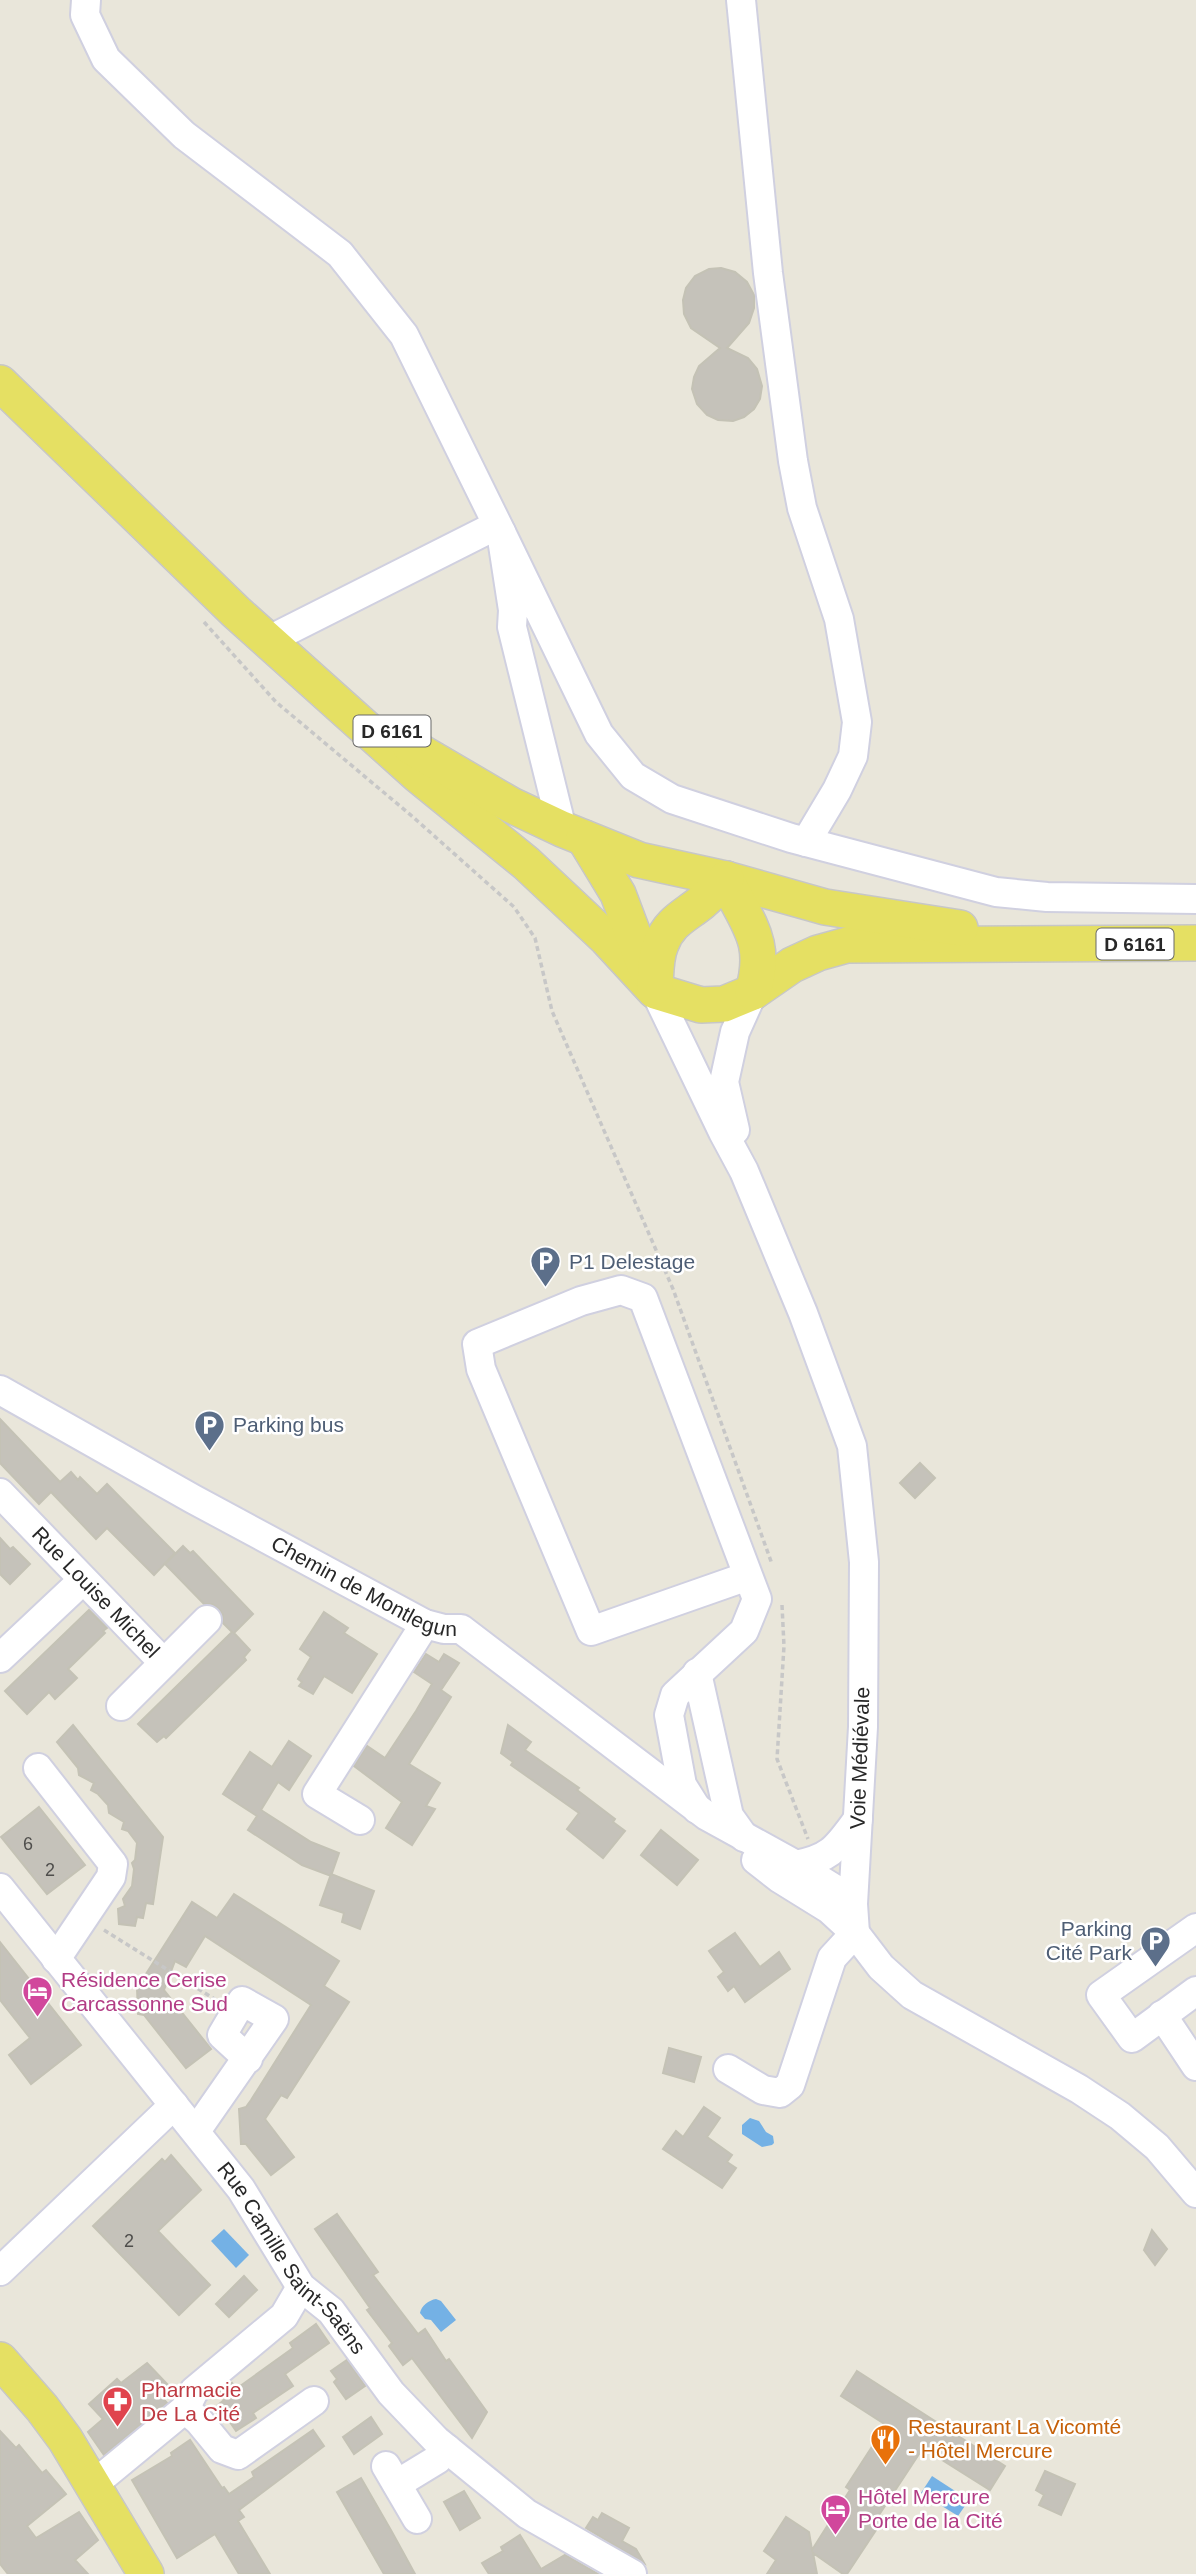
<svg xmlns="http://www.w3.org/2000/svg" width="1196" height="2574" viewBox="0 0 1196 2574" font-family="Helvetica,sans-serif">
	<rect width="100%" height="100%" fill="#e9e6da"/>
	<g fill="#74b1e5">
		<polygon points="750,2118 759,2121 766,2132 773,2136 774,2143 772,2145 762,2147 742,2134 742,2125"/>
		<polygon points="224,2229 249,2255 236,2268 211,2241"/>
		<path d="M436 2299 441 2301 456 2320 441 2332 431 2320 425 2319 420 2313C421 2306 429 2300 436 2299Z"/>
		<polygon points="932,2476 969,2500 958,2516 921,2493"/>
	</g>
	<g fill="#c5c2ba" stroke="#c4c2b5" stroke-width="2">
		<polygon points="721,268 735,272 747,282 754,295 754,308 749,323 727,348 748,358 757,369 762,386 760,399 754,409 744,417 733,421 718,420 707,415 697,404 692,389 694,377 699,366 720,348 691,328 684,314 683,300 686,288 695,276 709,269"/>
		<polygon points="0,1419 60,1482 71,1472 78,1480 80,1477 97,1494 107,1484 175,1553 154,1575 107,1528 96,1539 51,1492 39,1504 0,1463"/>
		<polygon points="920,1463 935,1478 915,1498 900,1483"/>
		<polygon points="0,1538 10,1549 13,1547 30,1564 10,1584 0,1574"/>
		<polygon points="183,1546 190,1553 193,1551 253,1614 234,1633 250,1650 244,1657 246,1660 166,1738 164,1736 157,1742 138,1724 232,1632 223,1623 223,1615 219,1609 212,1604 204,1604 165,1564"/>
		<polygon points="89,1610 107,1628 103,1631 105,1633 68,1669 77,1678 55,1699 49,1692 27,1714 5,1691"/>
		<polygon points="324,1612 348,1628 344,1633 377,1654 352,1693 324,1676 313,1694 299,1686 302,1682 298,1679 311,1657 300,1649"/>
		<polygon points="426,1654 439,1662 444,1654 459,1663 441,1690 451,1697 409,1764 440,1783 426,1806 435,1809 412,1845 386,1828 402,1802 354,1766 367,1746 385,1758 416,1711 432,1684 414,1672"/>
		<polygon points="73,1725 163,1837 153,1904 146,1903 143,1918 137,1917 135,1926 119,1924 118,1909 125,1906 123,1899 132,1886 134,1869 132,1863 135,1860 137,1843 128,1831 122,1829 124,1822 109,1813 108,1805 98,1794 91,1790 94,1783 79,1775 78,1768 57,1742"/>
		<polygon points="508,1725 531,1742 525,1750 579,1788 577,1790 615,1819 613,1822 625,1831 603,1858 567,1829 579,1813 511,1765 513,1762 501,1753"/>
		<polygon points="289,1741 311,1756 289,1790 278,1782 261,1810 311,1842 339,1853 331,1876 302,1865 248,1830 257,1816 223,1794 250,1752 272,1767"/>
		<polygon points="39,1807 85,1865 47,1894 1,1837"/>
		<polygon points="661,1830 698,1860 677,1885 641,1855"/>
		<polygon points="331,1874 374,1891 360,1929 342,1922 344,1913 320,1905"/>
		<polygon points="234,1894 339,1961 324,1986 349,2002 287,2098 281,2095 265,2119 294,2157 271,2175 246,2144 241,2144 239,2109 246,2107 251,2100 311,2005 205,1936 186,1967 175,1961 164,1990 211,2049 186,2068 144,2015 138,2014 137,1988 192,1902 217,1918"/>
		<polygon points="735,1933 760,1967 779,1952 790,1969 745,2002 734,1986 728,1991 718,1977 724,1972 709,1951"/>
		<polygon points="0,1942 81,2045 31,2084 9,2055 30,2038 0,2000"/>
		<polygon points="669,2048 701,2057 694,2082 663,2073"/>
		<polygon points="704,2107 720,2118 707,2137 732,2155 727,2162 736,2168 722,2188 663,2149 676,2131 683,2137"/>
		<polygon points="171,2155 201,2190 158,2231 210,2285 179,2315 93,2226 162,2159 165,2162"/>
		<polygon points="337,2214 378,2272 373,2275 418,2334 425,2329 446,2361 449,2359 487,2412 472,2438 412,2358 403,2365 389,2346 392,2343 367,2310 370,2308 315,2229"/>
		<polygon points="1152,2230 1167,2249 1155,2265 1144,2250"/>
		<polygon points="244,2276 257,2290 229,2317 216,2304"/>
		<polygon points="316,2324 329,2343 285,2374 293,2386 253,2413 256,2418 236,2431 218,2405 224,2400 219,2392 232,2383 236,2389 293,2348 290,2343"/>
		<polygon points="347,2360 365,2386 346,2399 334,2382 337,2379 331,2371"/>
		<polygon points="147,2363 168,2385 159,2394 167,2403 104,2455 88,2432 103,2419 89,2404 117,2379 121,2383"/>
		<polygon points="857,2371 1005,2466 990,2490 923,2448 877,2518 882,2521 847,2574 843,2574 813,2553 817,2574 767,2574 776,2560 764,2551 786,2517 809,2532 812,2550 850,2490 846,2487 886,2425 841,2396"/>
		<polygon points="371,2417 382,2434 354,2454 343,2437"/>
		<polygon points="313,2430 324,2446 239,2510 244,2517 238,2521 270,2574 239,2574 215,2534 177,2558 132,2480 172,2456 171,2453 190,2440 222,2488 224,2487 229,2494 254,2477 252,2472"/>
		<polygon points="0,2431 16,2448 19,2445 42,2473 46,2470 66,2494 27,2526 36,2538 79,2512 98,2540 75,2560 88,2574 8,2574 0,2564"/>
		<polygon points="1045,2471 1075,2484 1061,2515 1039,2505 1044,2495 1036,2490"/>
		<polygon points="361,2478 392,2532 415,2574 384,2574 349,2513 337,2492"/>
		<polygon points="464,2491 480,2518 460,2530 444,2502"/>
		<polygon points="602,2513 629,2528 622,2541 636,2549 644,2563 586,2528 593,2517 598,2520"/>
		<polygon points="520,2535 541,2569 565,2555 598,2574 489,2574 482,2563 503,2551 501,2547"/>
	</g>
	<g fill="none" stroke-linecap="round" stroke-linejoin="round">
		<defs>
			<g id="minor">
				<polyline points="86,0 85,15 106,59 184,135 340,254 404,335 501,532"/>
				<polyline points="741,0 768,273 793,461 802,508 839,619 857,722 853,756 837,790 806,842"/>
				<polyline points="271,639 497,525"/>
				<polyline points="562,829 512,627 513,610 501,532 599,734 633,776 672,799 791,838 996,892 1047,897 1196,899"/>
				<polyline points="655,991 723,1132 744,1171 803,1313 852,1446 864,1562 863,1727 853,1904 855,1933"/>
				<polyline points="735,1130 724,1082 735,1032 753,992"/>
				<path id="s1" d="M0 1390 193 1499 425 1624 444 1629H461L707 1816 796 1865C832 1858 837 1847 858 1819"/>
				<path id="s2" d="M0 1493 164 1663"/>
				<polyline points="0,1658 83,1580"/>
				<polyline points="697,1673 729,1816 744,1837"/>
				<polyline points="121,1706 207,1620"/>
				<polyline points="38,1768 113,1864 111,1877 56,1959"/>
				<path d="M697 1809 682 1785 669 1715 675 1695 744 1631 757 1599C719 1499 681 1398 643 1298L621 1290 581 1301 477 1344 481 1369 591 1631 748 1576"/>
				<polyline points="360,1820 317,1794 425,1624"/>
				<polyline points="756,1860 779,1878 829,1909 855,1933 881,1967 912,1995 1079,2089 1120,2116 1157,2147 1196,2193"/>
				<polyline points="796,1865 838,1891 853,1904"/>
				<path id="s3" d="M0 1888 241 2189 301 2287 331 2311 391 2393 436 2440 527 2514 632 2574"/>
				<polyline points="1196,1928 1101,1995 1132,2038 1196,1991"/>
				<polyline points="1162,2015 1196,2066"/>
				<polyline points="728,2069 763,2090 780,2093 790,2085 832,1958 855,1933"/>
				<polyline points="196,2131 274,2019 242,2001 222,2035 248,2059"/>
				<polyline points="0,2271 174,2105"/>
				<polyline points="185,2409 199,2421 222,2449 238,2455 314,2401"/>
				<polyline points="386,2466 417,2519"/>
				<polyline points="94,2484 185,2409 194,2391 284,2316 301,2287"/>
				<polyline points="397,2484 438,2459 447,2449"/>
			</g>
			<g id="major">
				<polyline points="0,383 236,612 419,776 526,863 607,939 655,991 701,1005 724,1004 753,992 792,965 818,953 847,945 1196,943"/>
				<polyline points="410,746 511,805 562,829 639,860 726,879 825,907 960,928"/>
				<polyline points="584,838 618,894 647,971"/>
				<path d="M726 879C747 924 768 940 753 992"/>
				<path d="M655 987C656 973 655 958 661 944 670 921 685 916 702 902 710 895 718 887 726 879"/>
				<polyline points="0,2360 42,2408 65,2439 146,2574"/>
			</g>
		</defs>
		<use href="#minor" stroke="#d0d0e0" stroke-width="32"/>
		<use href="#major" stroke="#c7c7c7" stroke-width="38"/>
		<g stroke="#c7c7c7" stroke-width="3.5" stroke-dasharray="5 3.5" stroke-linecap="butt">
			<polyline points="204,622 276,702 413,817 514,907 535,938 552,1011 673,1289 772,1564"/>
			<polyline points="782,1605 784,1646 777,1759 808,1839"/>
			<polyline points="104,1930 216,2000"/>
		</g>
		<use href="#minor" stroke="#fff" stroke-width="28"/>
		<use href="#major" stroke="#e5e063" stroke-width="35"/>
	</g>
	<defs>
		<symbol id="parking-pin" viewBox="-11 -11 22 30"><path d="M0 17L-7.5 6A9.5 9.5 0 1 1 7.5 6Z" fill="#5c6f8a" stroke="#fff"/><path d="M-3.5-5.5H1a3.5 3.5 0 0 1 0 7H-1V5.5H-3.5ZM-1-3.4V-.6H.8a1.4 1.4 0 0 0 0-2.8Z" fill="#fff"/></symbol>
		<symbol id="hotel-pin" viewBox="-11 -11 22 30"><path d="M0 17L-7.5 6A9.5 9.5 0 1 1 7.5 6Z" fill="#d1479c" stroke="#fff"/><path d="M-6-4.5h1.5V1H6V5H4.5V3h-9V5H-6ZM-4 0a1.8 1.8 0 1 1 3.6 0ZM.5 0V-2.5h3Q6-2.5 6 0Z" fill="#fff"/></symbol>
		<symbol id="pharmacy-pin" viewBox="-11 -11 22 30"><path d="M0 17L-7.5 6A9.5 9.5 0 1 1 7.5 6Z" fill="#e0444e" stroke="#fff"/><path d="M-2-6h4v4h4v4h-4v4h-4v-4h-4v-4h4Z" fill="#fff"/></symbol>
		<symbol id="restaurant-pin" viewBox="-11 -11 22 30"><path d="M0 17L-7.5 6A9.5 9.5 0 1 1 7.5 6Z" fill="#e8710a" stroke="#fff"/><path d="M-5-6h1v4h1v-4h1v4h1v-4h1v5L-1.5 .5V6h-2V.5L-5-1ZM5-6V6H3V1.5H1.5Q1.5-4 5-6Z" fill="#fff"/></symbol>
	</defs>
	<g fill-rule="evenodd">
		<use href="#parking-pin" x="528" y="1244" width="35" height="47"/>
		<use href="#parking-pin" x="192" y="1408" width="35" height="47"/>
		<use href="#parking-pin" x="1138" y="1924" width="35" height="47"/>
		<use href="#hotel-pin" x="20" y="1974" width="35" height="47"/>
		<use href="#pharmacy-pin" x="100" y="2384" width="35" height="47"/>
		<use href="#restaurant-pin" x="868" y="2422" width="35" height="47"/>
		<use href="#hotel-pin" x="818" y="2492" width="35" height="47"/>
	</g>
	<g text-anchor="middle" stroke-width="5" stroke-linejoin="round" paint-order="stroke">
		<g font-size="18" fill="#4f4e4c">
			<text x="28" y="1850">6</text>
			<text x="50" y="1876">2</text>
			<text x="129" y="2247">2</text>
		</g>
		<g fill="#fff" stroke="#686868" stroke-width="2">
			<rect x="353.5" y="715.5" width="77" height="31" rx="5"/>
			<rect x="1096.5" y="928.5" width="77" height="31" rx="5"/>
		</g>
		<g font-size="19" font-weight="bold" fill="#282828">
			<text x="392" y="738">D 6161</text>
			<text x="1135" y="951">D 6161</text>
		</g>
		<g font-size="21" fill="#4e5e75" stroke="#fff" text-anchor="start">
			<text x="569" y="1269">P1 Delestage</text>
			<text x="233" y="1432">Parking bus</text>
			<text x="1132" y="1936" text-anchor="end">Parking<tspan x="1132" dy="24">Cité Park</tspan></text>
		</g>
		<g font-size="21" fill="#282828" stroke="#fff">
			<text dy="7" stroke="none"><textPath href="#s1" startOffset="415">Chemin de Montlegun</textPath></text>
			<text dy="7" stroke="none"><textPath href="#s2" startOffset="138">Rue Louise Michel</textPath></text>
			<text transform="translate(860 1758) rotate(-88)" y="7">Voie Médiévale</text>
			<text dy="7" stroke="none"><textPath href="#s3" startOffset="472">Rue Camille Saint-Saëns</textPath></text>
		</g>
		<g font-size="21" fill="#b23c85" stroke="#fff" text-anchor="start">
			<text x="61" y="1987">Résidence Cerise<tspan x="61" dy="24">Carcassonne Sud</tspan></text>
			<text x="858" y="2504">Hôtel Mercure<tspan x="858" dy="24">Porte de la Cité</tspan></text>
		</g>
		<g font-size="21" fill="#be3a42" stroke="#fff" text-anchor="start">
			<text x="141" y="2397">Pharmacie<tspan x="141" dy="24">De La Cité</tspan></text>
		</g>
		<g font-size="21" fill="#c56008" stroke="#fff" text-anchor="start">
			<text x="908" y="2434">Restaurant La Vicomté<tspan x="908" dy="24">- Hôtel Mercure</tspan></text>
		</g>
	</g>
</svg>
